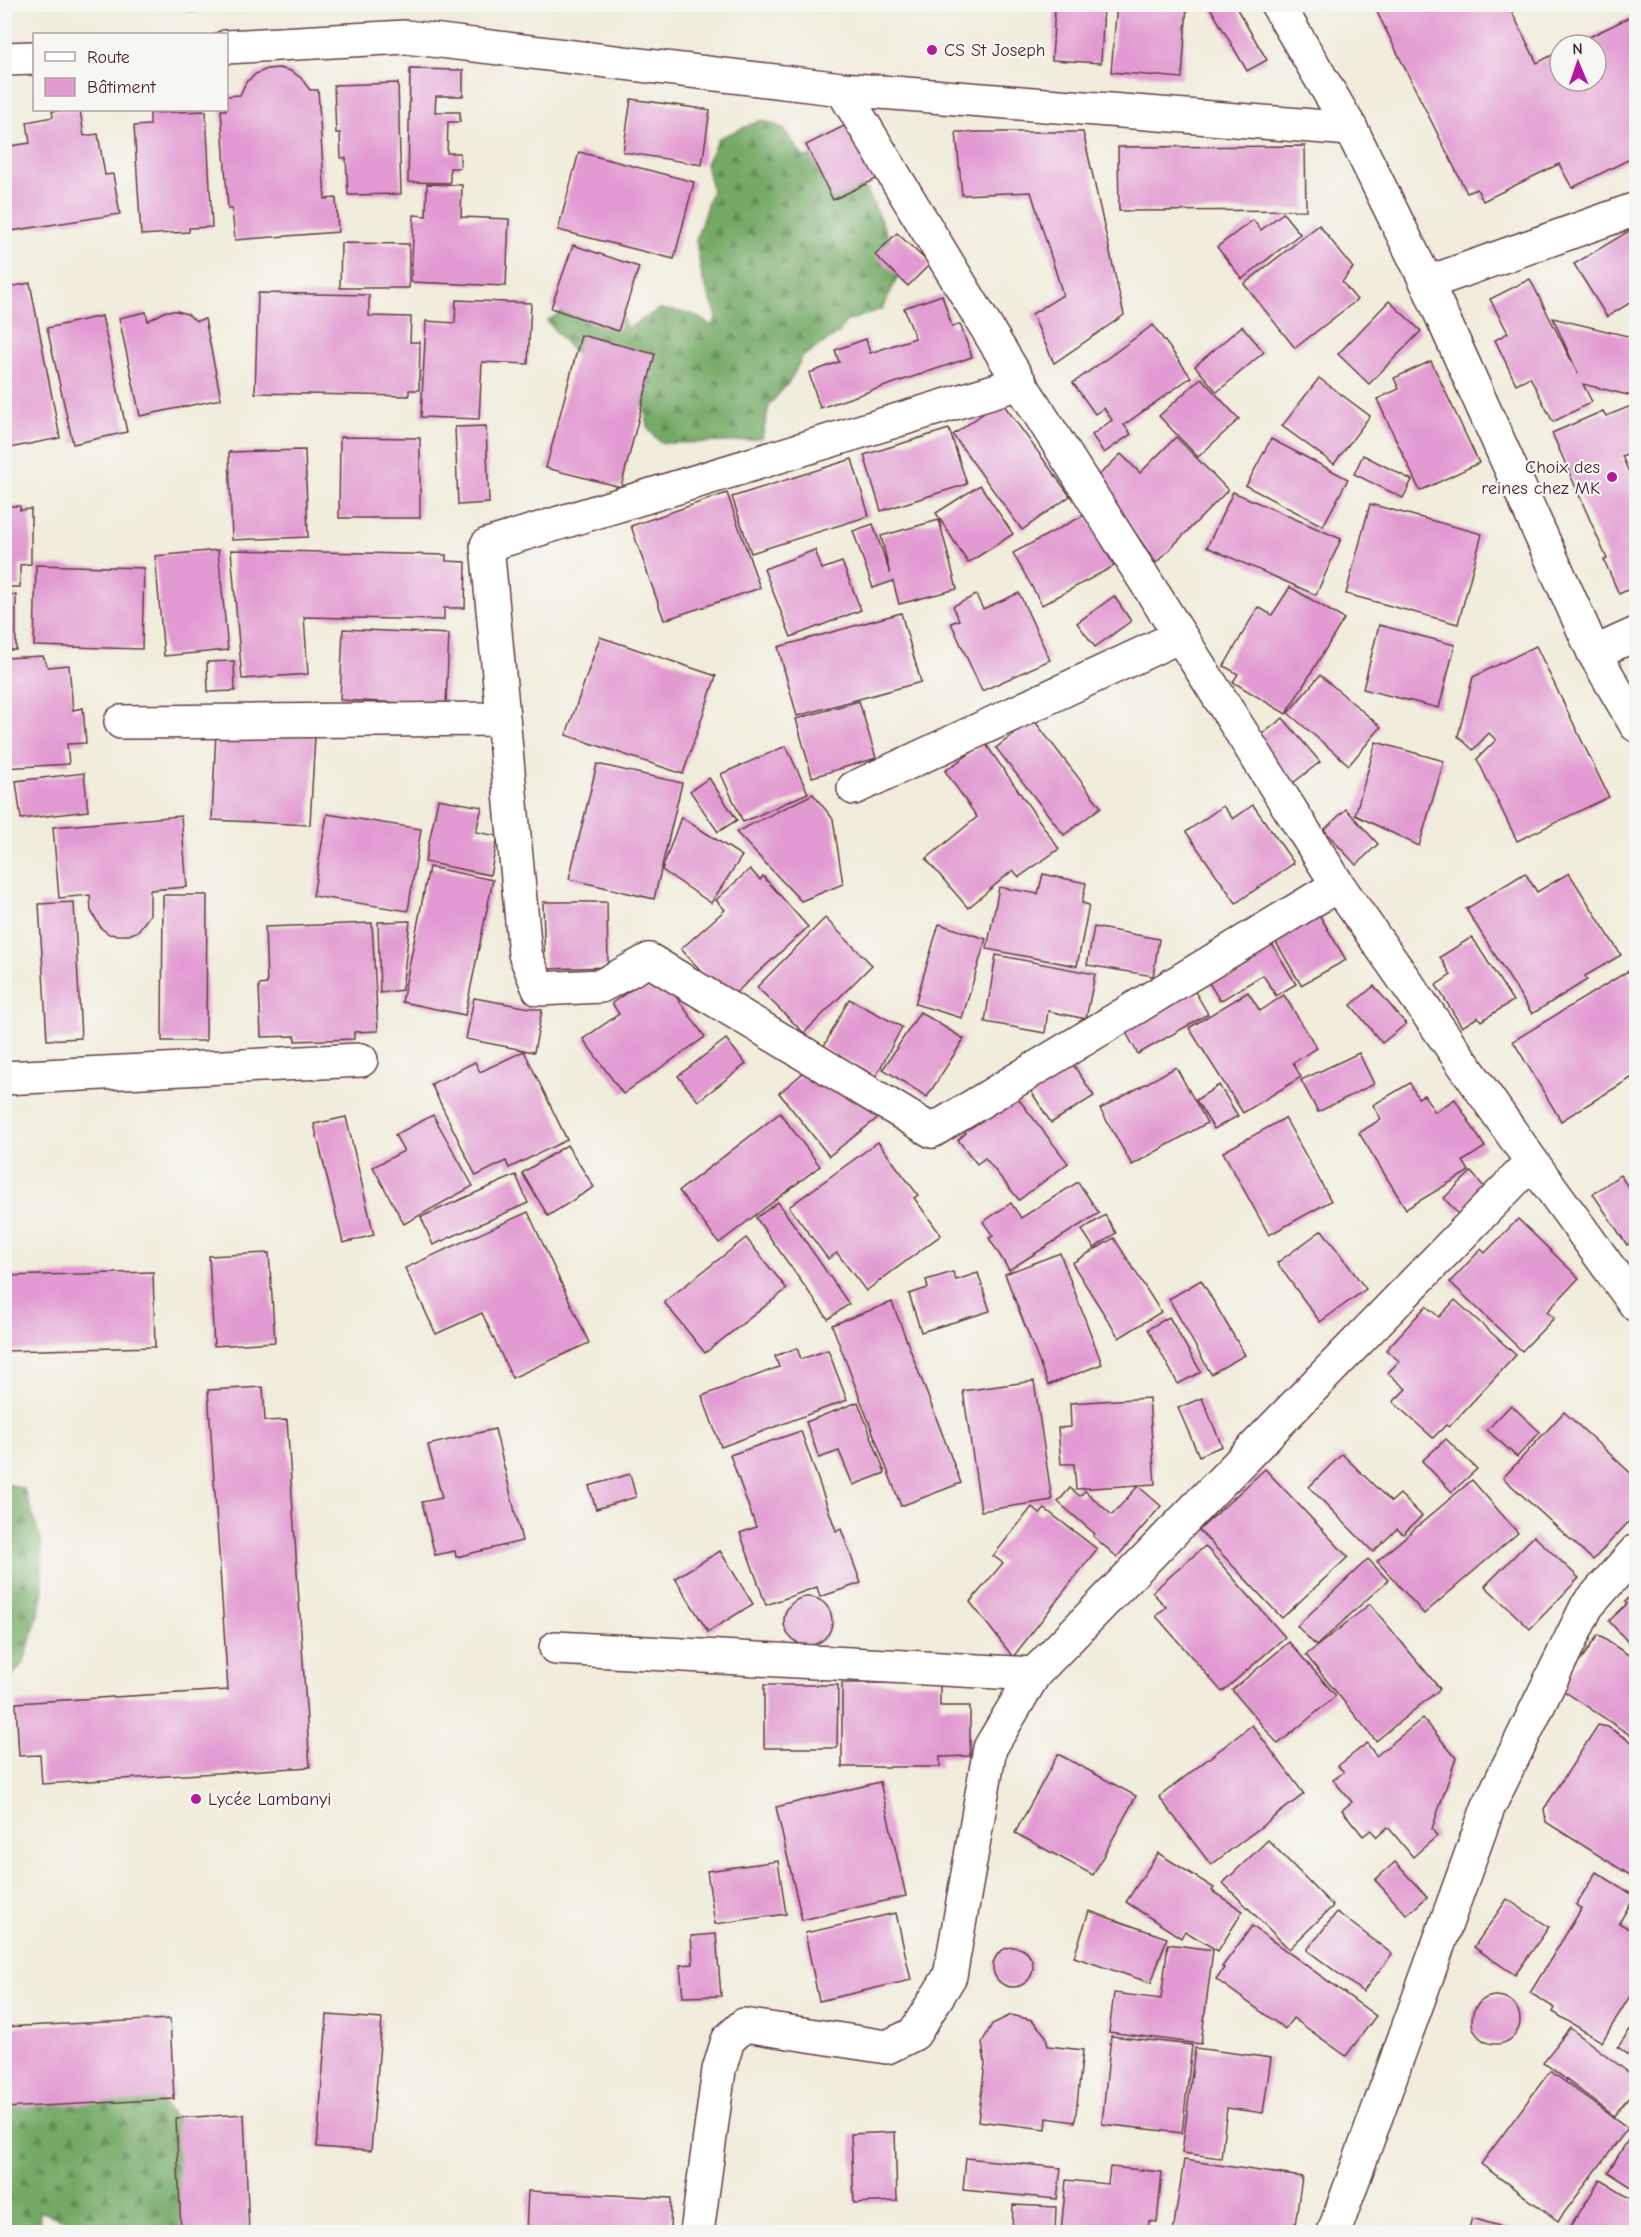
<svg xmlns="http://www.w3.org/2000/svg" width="1641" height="2237" viewBox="0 0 1641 2237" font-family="'Comic Neue',sans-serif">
	<defs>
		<pattern id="forest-firs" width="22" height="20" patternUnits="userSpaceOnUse" patternTransform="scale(1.5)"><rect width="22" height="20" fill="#74aa66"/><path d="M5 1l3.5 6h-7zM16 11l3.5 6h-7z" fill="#618a54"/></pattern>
	</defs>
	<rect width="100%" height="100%" fill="#f6f6f2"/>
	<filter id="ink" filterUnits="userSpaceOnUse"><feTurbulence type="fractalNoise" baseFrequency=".0167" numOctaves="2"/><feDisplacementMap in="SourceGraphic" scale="12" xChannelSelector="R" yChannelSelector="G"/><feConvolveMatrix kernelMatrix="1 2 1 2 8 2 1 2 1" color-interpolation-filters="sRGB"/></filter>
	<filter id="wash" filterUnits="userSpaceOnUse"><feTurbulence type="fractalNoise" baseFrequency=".008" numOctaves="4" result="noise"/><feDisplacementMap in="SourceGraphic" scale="24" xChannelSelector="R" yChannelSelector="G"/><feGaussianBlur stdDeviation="1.35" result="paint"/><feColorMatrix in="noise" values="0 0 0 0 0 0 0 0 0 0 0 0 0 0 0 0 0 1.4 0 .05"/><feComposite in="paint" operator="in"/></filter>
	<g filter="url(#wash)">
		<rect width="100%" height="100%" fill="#f1ecdb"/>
		<g fill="url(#forest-firs)" stroke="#5f6448" stroke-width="1.5">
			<polygon points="762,120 783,128 803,157 836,156 850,181 867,190 902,268 882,309 845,322 839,333 803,356 789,382 769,405 762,438 730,442 661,443 649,430 634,362 584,364 547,321 584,298 616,303 627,329 660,309 692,314 712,326 717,316 702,277 696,240 712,190 706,163 719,138"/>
			<polygon points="5,1483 24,1489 41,1540 43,1597 24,1662 5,1685"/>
			<polygon points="151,2086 189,2138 193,2232 70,2232 72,2223 40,2211 39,2232 5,2232 5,2095"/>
		</g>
		<g id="blocks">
			<g fill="#e29bd1">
				<polygon points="188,4 247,4 247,9 188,12"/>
				<polygon points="1055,4 1104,4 1101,63 1052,60"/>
				<polygon points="1117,4 1187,4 1182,78 1111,72"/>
				<polygon points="1208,4 1234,4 1267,60 1247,71"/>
				<polygon points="1373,4 1508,4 1537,63 1560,51 1560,81 1596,81 1596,45 1573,45 1636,14 1636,156 1572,188 1559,164 1483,201 1477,189 1467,193"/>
				<polygon points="279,68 291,71 301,78 310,90 318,90 325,199 336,198 338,232 235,240 232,209 228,209 221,110 226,110 226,96 240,95 246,82 256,74 267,69"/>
				<polygon points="410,69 463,70 463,96 436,96 435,112 460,112 460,122 448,122 447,153 460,153 460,168 450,168 450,183 408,182"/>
				<polygon points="398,83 401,194 348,195 346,158 341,158 340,133 336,133 334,85"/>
				<polygon points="631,99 710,110 702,165 623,152"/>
				<polygon points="65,110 80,110 84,136 98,134 105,175 113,174 120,214 4,232 4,147 30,143 27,122 53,117 52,111"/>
				<polygon points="206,111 212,227 189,228 189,232 141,235 134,126 150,125 150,113"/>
				<polygon points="850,123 878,178 833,200 806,145"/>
				<polygon points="956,132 1083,132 1124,315 1054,363 1032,314 1063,295 1031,192 962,195"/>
				<polygon points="1305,146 1306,210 1119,211 1118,147"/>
				<polygon points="579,152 694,182 674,259 558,230"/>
				<polygon points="427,184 462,185 461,217 509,219 506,286 411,282 414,215 426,216"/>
				<polygon points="1283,213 1300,234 1242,279 1217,247 1253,220 1261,230"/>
				<polygon points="1319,225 1353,268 1342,282 1357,300 1295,348 1244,284"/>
				<polygon points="1629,231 1636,244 1636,299 1607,317 1574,264"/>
				<polygon points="897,233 930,264 908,286 875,255"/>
				<polygon points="341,243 409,244 409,288 340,288"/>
				<polygon points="573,245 639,267 618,331 551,308"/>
				<polygon points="1530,279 1578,374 1553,318 1636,338 1636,397 1583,384 1592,402 1553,422 1530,377 1516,384 1495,340 1508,333 1490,299"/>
				<polygon points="30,283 60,438 4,449 4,288"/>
				<polygon points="258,293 369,295 369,316 411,317 410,342 420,342 419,390 409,390 409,396 255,393"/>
				<polygon points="942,295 952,327 960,324 972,357 820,408 809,373 839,362 835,350 866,339 870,353 915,338 904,308"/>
				<polygon points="456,300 531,303 528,364 482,362 479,419 421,417 426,321 455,323"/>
				<polygon points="1389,301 1421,331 1369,384 1338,354"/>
				<polygon points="166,311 177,311 187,314 196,321 205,319 221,399 140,416 119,318 146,312 148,321"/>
				<polygon points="102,316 127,432 73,444 47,328"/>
				<polygon points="1153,325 1191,377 1124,425 1131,434 1104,453 1092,435 1112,420 1104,408 1095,414 1073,383"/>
				<polygon points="1242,326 1264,352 1217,392 1195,366"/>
				<polygon points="581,335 655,354 621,487 546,468"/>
				<polygon points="1431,361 1479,463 1420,491 1377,399 1399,389 1394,378"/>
				<polygon points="1201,378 1239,419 1198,457 1159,416"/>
				<polygon points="1319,378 1370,416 1334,464 1282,426"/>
				<polygon points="1001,401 1070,496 1022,530 953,435"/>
				<polygon points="1636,404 1636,450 1622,456 1636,489 1636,586 1619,594 1604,560 1607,559 1552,433 1603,411 1606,416"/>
				<polygon points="486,426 489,503 458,505 455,427"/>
				<polygon points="949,429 967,484 881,511 864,455"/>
				<polygon points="340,437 420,438 420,518 339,518"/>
				<polygon points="1176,437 1228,490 1156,563 1097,477 1121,454 1140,473"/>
				<polygon points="1271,439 1348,479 1323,526 1246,486"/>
				<polygon points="305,450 308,537 232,540 229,452"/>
				<polygon points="1363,455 1412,480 1403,498 1354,474"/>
				<polygon points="852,459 869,516 751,553 732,497"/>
				<polygon points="980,485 1013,534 968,563 936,513"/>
				<polygon points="1233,492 1341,539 1316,595 1207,547"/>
				<polygon points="727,493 760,588 664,620 631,526"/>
				<polygon points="1370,504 1482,534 1458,624 1346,594"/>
				<polygon points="4,506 20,506 20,510 31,509 31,564 20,565 20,587 4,587"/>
				<polygon points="1086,514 1114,566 1042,605 1013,553"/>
				<polygon points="939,520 957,589 899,604 893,581 873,588 853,531 873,524 890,574 881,536"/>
				<polygon points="218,550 228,650 164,656 155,556"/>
				<polygon points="231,550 446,555 446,561 466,562 465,608 444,608 444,620 304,617 308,674 242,679"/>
				<polygon points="815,550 822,569 842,562 861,610 791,637 764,569"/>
				<polygon points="36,565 144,568 142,649 34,646"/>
				<polygon points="1290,587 1344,619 1286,714 1233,682 1238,674 1224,666 1258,607 1272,615"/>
				<polygon points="1019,593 1050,660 982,691 951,623 959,620 953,606 976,595 983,609"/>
				<rect x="4" y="595" width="12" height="55"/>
				<polygon points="1114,596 1131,621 1095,647 1077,623"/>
				<polygon points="901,613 921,682 797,716 778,647"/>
				<polygon points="1379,625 1455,645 1439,708 1363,689"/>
				<polygon points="343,629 449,634 446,705 340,700"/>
				<polygon points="600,637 716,676 683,774 566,735"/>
				<polygon points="1536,646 1609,797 1517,841 1477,759 1496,740 1489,733 1473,750 1458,736 1473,677"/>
				<polygon points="43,656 48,667 69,665 73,710 83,708 86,743 67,744 69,764 4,768 4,658"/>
				<polygon points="234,661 235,691 208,692 207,662"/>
				<polygon points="1320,675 1381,727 1349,765 1288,713"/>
				<polygon points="859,701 876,758 812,777 796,719"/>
				<polygon points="1283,718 1320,762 1293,783 1256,739"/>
				<polygon points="1033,719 1101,807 1064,835 996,748"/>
				<polygon points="216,731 315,736 310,825 212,820"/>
				<polygon points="1376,742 1444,761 1419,846 1355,815"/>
				<polygon points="985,743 1059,849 1019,877 1013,870 968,908 926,859 977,817 945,771"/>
				<polygon points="786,746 808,793 743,822 721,774"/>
				<polygon points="597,764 682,783 654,899 569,879"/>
				<polygon points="84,773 88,811 21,819 16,781"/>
				<polygon points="709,778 737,820 718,832 690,791"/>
				<polygon points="813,794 833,819 843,884 801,901 736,832"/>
				<polygon points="438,799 482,807 476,832 498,836 490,875 425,862"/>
				<polygon points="1253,805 1294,863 1236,903 1186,832 1223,806 1233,819"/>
				<polygon points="1346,809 1378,844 1356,865 1324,830"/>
				<polygon points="327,814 421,829 408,911 313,896"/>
				<polygon points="181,816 187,887 150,890 150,915 138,931 129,935 118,935 109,934 101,928 91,911 90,895 59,898 53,827"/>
				<polygon points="681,817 742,856 711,903 662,870"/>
				<polygon points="429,867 493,880 465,1015 402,1002"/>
				<polygon points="750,869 760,880 763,876 808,927 728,1000 681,949 725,910 716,900"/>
				<polygon points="1525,873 1537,892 1569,873 1621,955 1585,976 1587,980 1532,1014 1466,909"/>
				<polygon points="1043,874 1086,883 1082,903 1089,905 1077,966 987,949 999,887 1038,894"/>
				<polygon points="163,895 207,895 206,1041 162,1041"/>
				<polygon points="74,902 81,1038 47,1040 39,904"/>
				<polygon points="543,902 607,902 608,967 545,969"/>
				<polygon points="1317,911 1346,960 1301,985 1273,937"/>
				<polygon points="825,918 872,965 804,1033 757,987"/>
				<polygon points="410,921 402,990 380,993 378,922"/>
				<polygon points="372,923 378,1031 354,1032 354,1039 295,1041 295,1036 261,1037 259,985 267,984 265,927"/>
				<polygon points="939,924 986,939 962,1018 915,1004"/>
				<polygon points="1094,927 1159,939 1153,976 1087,965"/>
				<polygon points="1472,937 1513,1001 1481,1021 1478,1017 1462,1027 1436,985 1451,975 1440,957"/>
				<polygon points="1269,939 1296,984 1276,996 1263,975 1220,1001 1206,978"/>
				<polygon points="996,955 1095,974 1086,1019 1048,1011 1045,1033 985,1022"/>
				<polygon points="1628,971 1636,984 1636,1075 1561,1121 1513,1041"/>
				<polygon points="654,974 665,981 705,1037 623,1094 583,1039 619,1014 612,1003"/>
				<polygon points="1374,986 1406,1024 1382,1043 1351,1005"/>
				<polygon points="1193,988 1208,1014 1138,1054 1123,1027"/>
				<polygon points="1248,992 1260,1011 1284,995 1317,1048 1293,1063 1301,1077 1243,1113 1189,1028"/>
				<polygon points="474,998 542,1010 534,1052 466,1039"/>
				<polygon points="849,999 902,1027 876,1076 823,1048"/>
				<polygon points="920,1012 964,1039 927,1097 883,1069"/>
				<polygon points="726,1039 746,1064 698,1101 678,1076"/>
				<polygon points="524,1051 567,1140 509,1168 506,1161 476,1176 431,1084 475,1062 480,1072"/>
				<polygon points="1359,1053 1374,1084 1318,1112 1301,1080"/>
				<polygon points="1069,1058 1094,1096 1051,1123 1027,1085"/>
				<polygon points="815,1063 884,1113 829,1156 779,1093"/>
				<polygon points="1176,1067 1207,1123 1132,1165 1100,1109"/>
				<polygon points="1410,1083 1418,1098 1424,1095 1435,1112 1455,1099 1485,1147 1463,1161 1469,1171 1406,1209 1359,1133 1381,1119 1373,1105"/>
				<polygon points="1219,1085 1238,1116 1214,1129 1196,1100"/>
				<polygon points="1013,1092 1068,1163 1019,1200 985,1158 977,1164 958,1140 966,1133 964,1130"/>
				<polygon points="780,1113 820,1166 719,1243 679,1191"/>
				<polygon points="433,1115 473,1186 404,1224 373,1167 404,1151 395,1135"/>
				<polygon points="346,1117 374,1235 343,1243 314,1124"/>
				<polygon points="1285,1118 1331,1201 1269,1235 1223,1152"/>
				<polygon points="878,1142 918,1195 914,1198 941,1235 866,1291 837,1253 828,1259 789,1207"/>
				<polygon points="567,1145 594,1187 548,1216 522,1173"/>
				<polygon points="1471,1172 1485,1188 1458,1214 1444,1198"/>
				<polygon points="516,1175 528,1203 433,1245 421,1217"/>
				<polygon points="1620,1175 1636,1199 1636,1239 1627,1245 1593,1194"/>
				<polygon points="1078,1182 1099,1213 1009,1270 989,1238 993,1236 983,1222 1011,1203 1021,1218"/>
				<polygon points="778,1202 849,1304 828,1319 756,1218"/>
				<polygon points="528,1212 589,1343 512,1378 482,1313 436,1334 405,1268"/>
				<polygon points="1105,1215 1116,1233 1094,1248 1082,1230"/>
				<polygon points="1518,1219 1579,1278 1547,1312 1554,1318 1522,1351 1450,1282 1481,1249 1485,1253"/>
				<polygon points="1322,1230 1366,1289 1320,1322 1277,1263"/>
				<polygon points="746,1238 787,1289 705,1353 664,1302"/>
				<polygon points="1114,1238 1161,1312 1119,1338 1072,1263"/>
				<polygon points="269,1253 275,1342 214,1346 209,1256"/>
				<polygon points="1060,1253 1102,1364 1048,1385 1005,1274"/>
				<polygon points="153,1272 155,1347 4,1351 4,1276"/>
				<polygon points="953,1272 956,1280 978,1273 990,1311 921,1332 909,1294 928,1288 926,1280"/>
				<polygon points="1201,1280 1245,1355 1211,1374 1169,1299"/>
				<polygon points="1455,1300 1516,1355 1449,1427 1446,1425 1433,1438 1393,1402 1406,1389 1388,1373 1399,1361 1386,1350 1426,1306 1439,1317"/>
				<polygon points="892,1302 961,1483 901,1506 832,1325"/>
				<polygon points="1169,1317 1201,1372 1178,1384 1148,1329"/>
				<polygon points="797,1348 801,1359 828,1350 847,1400 721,1447 702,1396 779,1367 775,1356"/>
				<polygon points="1034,1381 1052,1500 981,1511 963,1391"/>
				<polygon points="263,1387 265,1421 287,1420 310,1767 42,1784 40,1755 19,1756 16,1703 228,1690 208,1390"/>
				<polygon points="1149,1398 1155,1484 1076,1489 1074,1464 1061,1464 1058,1428 1071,1427 1070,1403"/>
				<polygon points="1202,1398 1222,1446 1199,1456 1178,1408"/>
				<polygon points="858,1402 885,1473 853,1485 839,1451 819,1458 806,1422"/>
				<polygon points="1511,1405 1540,1432 1517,1457 1487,1430"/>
				<polygon points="1564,1412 1636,1478 1636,1514 1593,1560 1503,1478"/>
				<polygon points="495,1429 522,1541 456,1557 455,1551 435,1555 422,1502 442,1498 428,1445"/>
				<polygon points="801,1431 836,1531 841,1529 861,1583 820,1597 817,1587 766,1605 740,1533 756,1527 730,1455"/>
				<polygon points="1446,1439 1477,1469 1452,1492 1422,1461"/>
				<polygon points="1342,1454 1391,1502 1400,1494 1422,1516 1403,1534 1397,1529 1373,1552 1309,1487"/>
				<polygon points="1265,1469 1348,1557 1282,1618 1199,1530"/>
				<polygon points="630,1474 636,1497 596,1509 589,1486"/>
				<polygon points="1472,1480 1518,1533 1424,1614 1377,1561"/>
				<polygon points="1138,1486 1161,1506 1117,1557 1093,1536 1095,1534 1058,1502 1070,1488 1080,1496 1085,1491 1112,1515"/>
				<polygon points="1032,1507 1040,1514 1045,1509 1097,1549 1013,1657 970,1602 1003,1563 993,1556"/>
				<polygon points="1534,1536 1579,1578 1530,1629 1485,1586"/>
				<polygon points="1205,1546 1285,1637 1222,1692 1156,1616 1166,1607 1152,1592"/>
				<polygon points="720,1551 753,1604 708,1632 675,1578"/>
				<polygon points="1368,1559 1388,1580 1316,1646 1297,1626"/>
				<polygon points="1636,1591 1636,1651 1609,1621 1627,1604 1625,1602"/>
				<circle cx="808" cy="1621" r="24"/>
				<polygon points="1370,1604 1440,1689 1376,1741 1306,1655"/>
				<polygon points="1598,1635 1636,1660 1636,1739 1561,1689"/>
				<polygon points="1289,1642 1336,1696 1278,1744 1232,1690"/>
				<polygon points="842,1683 940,1683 940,1706 970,1706 970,1756 940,1757 940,1767 842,1767"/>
				<polygon points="764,1685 838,1685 837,1748 764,1748"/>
				<polygon points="1423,1718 1456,1758 1432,1829 1437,1836 1413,1857 1388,1827 1377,1837 1371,1830 1363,1836 1342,1810 1352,1802 1333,1780 1344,1772 1338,1766 1367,1743 1376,1756"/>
				<polygon points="1252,1725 1304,1794 1211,1865 1159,1797"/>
				<polygon points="1598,1725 1608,1727 1636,1745 1636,1879 1546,1822 1544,1809"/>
				<polygon points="1058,1754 1136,1796 1093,1875 1015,1833"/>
				<polygon points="880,1782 906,1896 802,1920 776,1807"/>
				<polygon points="1268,1840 1333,1906 1289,1949 1223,1883"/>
				<polygon points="1158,1853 1214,1888 1212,1891 1243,1911 1218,1951 1185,1931 1181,1938 1126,1902"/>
				<polygon points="778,1861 786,1914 715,1924 707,1871"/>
				<polygon points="1395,1862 1427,1897 1407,1915 1375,1880"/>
				<polygon points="1596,1872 1635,1896 1619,1923 1636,1933 1636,1986 1602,2042 1553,2012 1555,2008 1530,1993 1582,1908 1576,1905"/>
				<polygon points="1507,1899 1549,1927 1515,1975 1474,1947"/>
				<polygon points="1089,1911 1167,1938 1151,1983 1074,1957"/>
				<polygon points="1337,1912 1392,1954 1363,1992 1307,1950"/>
				<polygon points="896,1913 911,1980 819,2001 805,1933"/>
				<polygon points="1252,1926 1376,2016 1346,2056 1293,2018 1285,2029 1216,1979 1224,1968 1222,1967"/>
				<polygon points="716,1934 721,1996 683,1997 680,1965 693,1964 691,1936"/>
				<polygon points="1168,1944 1213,1950 1201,2044 1109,2032 1114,1993 1161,1999"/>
				<circle cx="1013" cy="1967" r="20"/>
				<circle cx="1496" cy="2020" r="24"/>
				<polygon points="327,2015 382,2019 371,2151 317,2147"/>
				<polygon points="1011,2015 1032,2020 1046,2036 1048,2046 1083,2050 1075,2122 1047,2118 1046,2129 978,2121 985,2064 982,2043 992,2024"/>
				<polygon points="170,2019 174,2099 4,2108 4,2027"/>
				<polygon points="1636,2021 1636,2060 1618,2047"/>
				<polygon points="1570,2028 1636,2078 1636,2087 1614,2116 1543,2062"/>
				<polygon points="1111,2036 1192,2045 1182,2133 1102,2124"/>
				<polygon points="1195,2048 1271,2058 1263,2113 1227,2108 1221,2158 1182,2153"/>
				<polygon points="1550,2071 1628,2128 1558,2221 1481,2164"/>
				<polygon points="244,2114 249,2232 181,2232 176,2118"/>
				<polygon points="1636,2127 1636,2190 1608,2172"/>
				<polygon points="895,2132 897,2201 854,2203 851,2134"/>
				<polygon points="966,2158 1061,2168 1057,2199 963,2190"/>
				<polygon points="1184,2160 1302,2177 1294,2232 1173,2232"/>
				<polygon points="1110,2167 1162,2172 1157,2222 1149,2221 1148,2232 1061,2232 1066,2180 1108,2184"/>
				<polygon points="1600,2180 1636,2202 1636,2232 1567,2232"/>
				<polygon points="528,2191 671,2198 670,2232 526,2232"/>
				<polygon points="1013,2205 1056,2207 1055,2232 1012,2232"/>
				<polygon points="1472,2218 1520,2232 1461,2232 1469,2228"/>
			</g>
		</g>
	</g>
	<g filter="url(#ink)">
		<use href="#blocks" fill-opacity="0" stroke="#633e45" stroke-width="1.5"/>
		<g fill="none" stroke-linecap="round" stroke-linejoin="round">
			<defs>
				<g id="minor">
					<polyline points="1277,4 1351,129 1427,283 1594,653 1636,725"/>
					<polyline points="226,47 406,37 842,89 1351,129"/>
					<polyline points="4,59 34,58"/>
					<polyline points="842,89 1020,383 1338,885 1532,1162 1636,1305"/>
					<polyline points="1427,283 1636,209"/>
					<polyline points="1020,383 487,545 525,954 539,989 601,986 649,960 932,1131 1338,885"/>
					<polyline points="1594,653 1636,634"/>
					<polyline points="121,722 503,719"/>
					<polyline points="854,788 1180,636"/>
					<polyline points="4,1078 361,1060"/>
					<polyline points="556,1648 1034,1674"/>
					<polyline points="697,2232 719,2070 728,2040 744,2025 887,2047 914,2034 950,1976 990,1748 1034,1674 1532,1162"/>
					<polyline points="1334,2232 1488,1808 1587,1606 1636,1551"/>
				</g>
			</defs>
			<use href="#minor" stroke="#633e45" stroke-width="36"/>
			<use href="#minor" stroke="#fff" stroke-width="33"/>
		</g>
	</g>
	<g fill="#b5179e" stroke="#f6f6f2" stroke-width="2">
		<circle cx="932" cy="50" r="6"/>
		<circle cx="1612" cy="477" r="6"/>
		<circle cx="196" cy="1799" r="6"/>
	</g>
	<g text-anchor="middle" stroke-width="4.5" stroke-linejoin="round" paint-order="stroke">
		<g font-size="18" fill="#4a1f2b" stroke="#f6f6f2" text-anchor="start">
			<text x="944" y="56">CS St Joseph</text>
			<text x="1600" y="473" text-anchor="end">Choix des<tspan x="1600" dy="21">reines chez MK</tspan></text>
			<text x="208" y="1805">Lycée Lambanyi</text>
		</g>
	</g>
	<rect width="1641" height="2237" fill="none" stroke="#f6f6f2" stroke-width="24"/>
	<rect x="33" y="33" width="195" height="78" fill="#f6f6f2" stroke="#b1a0a2" stroke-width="1.5"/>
	<rect x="45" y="52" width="30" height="9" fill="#ffffff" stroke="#b1a0a2" stroke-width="1.5"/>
	<text x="87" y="63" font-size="18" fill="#4a1f2b">Route</text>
	<rect x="45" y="78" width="30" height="18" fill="#e29bd1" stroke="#b1a0a2" stroke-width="1.5"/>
	<text x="87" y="93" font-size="18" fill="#4a1f2b">Bâtiment</text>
	<g transform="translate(1578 63) rotate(358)"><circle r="28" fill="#f6f6f2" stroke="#b1a0a2" stroke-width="1.5"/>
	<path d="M0-4.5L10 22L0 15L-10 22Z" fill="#b5179e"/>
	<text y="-9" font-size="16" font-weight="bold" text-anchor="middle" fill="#4a1f2b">N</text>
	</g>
</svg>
